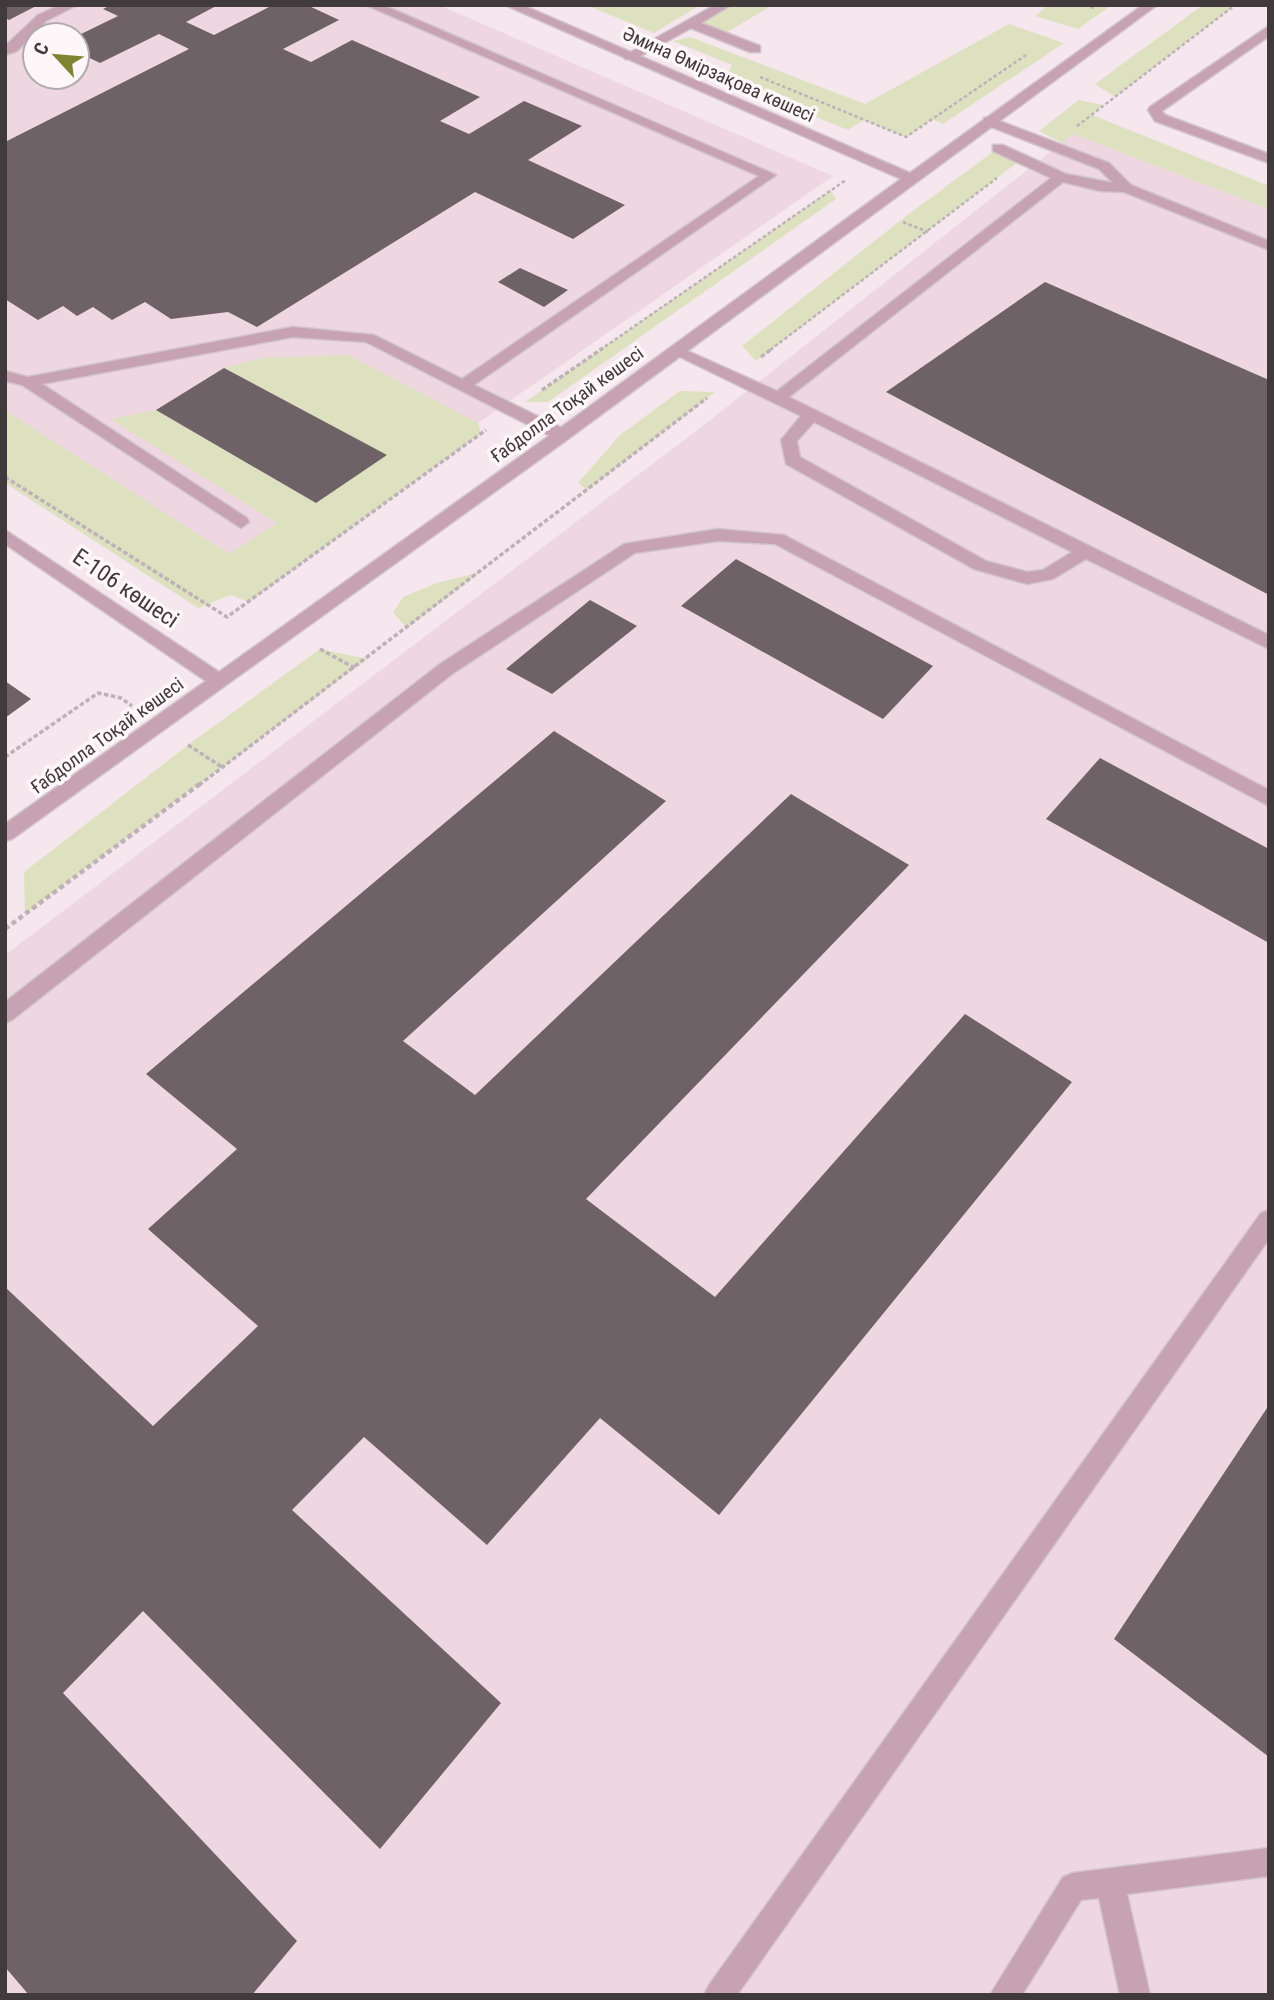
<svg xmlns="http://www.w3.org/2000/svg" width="1274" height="2000" viewBox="0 0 1274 2000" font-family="'Roboto Condensed',sans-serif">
	<rect width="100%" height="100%" fill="#f6e6ed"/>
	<g fill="#eed7e1" fill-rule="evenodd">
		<path d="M5 5H439L833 176 231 595 5 448ZM35 35H77V77H35Z"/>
		<polygon points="1073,134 1269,209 1269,1995 5,1995 5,955 700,428"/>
	</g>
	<g fill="#dde1c0">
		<polygon points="586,5 694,5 697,7 654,33"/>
		<polygon points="725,5 773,5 727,32 697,21"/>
		<polygon points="1049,5 1112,5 1078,29 1035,16"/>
		<polygon points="1203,5 1235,5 1115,97 1095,84"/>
		<polygon points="1009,24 1064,43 943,124 932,119 906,137 864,120 848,130 724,80 732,65 673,41 690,37 865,104"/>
		<polygon points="1079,100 1103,105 1092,115 1269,186 1269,209 1073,134 1062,143 1039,131"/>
		<polygon points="998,148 1022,159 756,361 742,346 901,220"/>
		<polygon points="831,190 836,199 548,402 525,402"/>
		<polygon points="348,355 478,423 481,433 249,602 231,595 198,608 5,483 5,410 229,554 277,523 111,419 156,410 316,503 386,455 224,368 262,358"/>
		<polygon points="680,391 715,392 587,490 578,483 620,435"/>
		<polygon points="480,572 407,628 393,613 403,597 437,583"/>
		<polygon points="320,649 367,659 25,914 24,872 188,745"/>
	</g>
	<g fill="#6f6267">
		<polygon points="5,5 38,5 9,20 5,18"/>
		<polygon points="111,5 218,5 186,22 214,35 273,5 307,5 339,20 283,49 311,62 352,40 480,97 440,121 469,134 524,101 582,126 528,160 625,205 573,239 475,192 257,327 228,312 171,319 145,302 112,320 93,307 77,316 63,306 38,320 5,299 5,142 189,49 159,34 100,63 77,52 77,36 118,16 103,9"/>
		<polygon points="520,268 568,290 544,307 498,282"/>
		<polygon points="1045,282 1269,380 1269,595 886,392"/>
		<polygon points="224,368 387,455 316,503 156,410"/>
		<polygon points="736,559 933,666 883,719 681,606"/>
		<polygon points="590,600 637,626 552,694 506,669"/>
		<polygon points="5,681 31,699 5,718"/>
		<polygon points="554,731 666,801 403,1041 475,1095 791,794 909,865 586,1199 715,1297 965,1014 1072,1082 719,1515 600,1418 487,1545 364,1437 292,1510 501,1703 380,1849 143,1611 63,1693 297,1941 252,1995 29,1995 5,1967 5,1287 153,1426 258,1326 148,1229 237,1149 146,1074"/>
		<polygon points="1100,758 1269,849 1269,943 1046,819"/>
		<polygon points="1269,1405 1269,1757 1114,1639"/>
	</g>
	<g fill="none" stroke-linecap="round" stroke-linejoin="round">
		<defs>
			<g id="lane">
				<polygon points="60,5 77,5 46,21 17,51 5,55 5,46 38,15"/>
				<polygon points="366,5 383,5 776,175 474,385 568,431 570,435 568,439 556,439 366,342 293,337 42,384 247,518 249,522 241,528 22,385 5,381 5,371 28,377 293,327 374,335 462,379 759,176"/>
				<polygon points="715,5 731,5 701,23 760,46 760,52 750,52 691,28 635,59 625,59 624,56"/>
				<polygon points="1269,26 1269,36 1162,111 1165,115 1269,154 1269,163 1155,121 1148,110 1150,107"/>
				<path d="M989 117 1109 163 1131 185 1269 241V250L1124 192 1100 191 1063 182 789 397 1269 635V649L1086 559 1053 579 1027 584 974 569 786 464 781 440 801 416 668 351 671 348H681L777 391 1051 178 993 151V145H1003L1066 174 1113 183 1099 169 984 124V118ZM814 422 1072 552 1043 570 1027 572 986 561 800 457 797 441Z"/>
				<polygon points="718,529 784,535 1269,790 1269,806 775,544 718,541 635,553 452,674 12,1020 5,1023 5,1002 440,664 624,544"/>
				<polygon points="1269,1210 1269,1239 737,1995 704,1995 709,1985 1261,1213"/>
				<polygon points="1269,1848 1269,1876 1127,1894 1150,1995 1120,1995 1099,1898 1081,1900 1022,1995 990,1995 1063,1877 1073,1873"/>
			</g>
			<polygon id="street" points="505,5 522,5 910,173 1143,5 1157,5 568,439 12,839 5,841 5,824 206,681 5,544 5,530 219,672 556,431 901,179"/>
		</defs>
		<use href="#lane" stroke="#d2c4ca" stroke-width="3"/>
		<use href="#street" stroke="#d2c4ca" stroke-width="3"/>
		<g stroke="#beb1b7" stroke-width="2.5" stroke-dasharray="3.5 2.5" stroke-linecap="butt">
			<polyline points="1085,5 1094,8"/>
			<polyline points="760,77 906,137 1026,55"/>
			<polyline points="1077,126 1235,5"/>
			<polyline points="903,222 928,232"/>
			<polyline points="600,350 846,180"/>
			<polyline points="770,350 997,178"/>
		</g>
		<g stroke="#beb1b7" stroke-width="3.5" stroke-dasharray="4.5 2.5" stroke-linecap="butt">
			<polyline points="761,357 773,348"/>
			<polyline points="542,390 603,348"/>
			<polyline points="5,477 227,617 486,430"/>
			<polyline points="320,649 355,668"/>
			<polyline points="188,745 222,767"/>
			<polyline points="5,757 98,693 121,698 132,706"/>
			<polyline points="199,785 707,398"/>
		</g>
		<polyline stroke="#beb1b7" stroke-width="4.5" stroke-dasharray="5 3.5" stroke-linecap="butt" points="5,929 201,783"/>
		<use href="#lane" fill="#c7a2b2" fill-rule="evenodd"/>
		<use href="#street" fill="#c7a2b2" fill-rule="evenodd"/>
	</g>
	<g text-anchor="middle" stroke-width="7" stroke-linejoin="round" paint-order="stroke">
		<g font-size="19" fill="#403a3c" stroke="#fdf7f9">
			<text transform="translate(719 74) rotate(24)" y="7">Әмина Өмірзақова көшесі</text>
			<text transform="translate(567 404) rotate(-36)" y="7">Ғабдолла Тоқай көшесі</text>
			<text transform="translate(107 735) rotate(-36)" y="7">Ғабдолла Тоқай көшесі</text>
		</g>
		<g font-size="23" fill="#403a3c" stroke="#fdf7f9">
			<text transform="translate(126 588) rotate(34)" y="8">Е-106 көшесі</text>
		</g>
	</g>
	<rect width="1274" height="2000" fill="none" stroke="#403a3c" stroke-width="14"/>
	<g transform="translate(56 56) rotate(296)"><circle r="33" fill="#fdf7f9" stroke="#b1abad" stroke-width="2"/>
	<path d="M0-5L12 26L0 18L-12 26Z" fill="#7e8531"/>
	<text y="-10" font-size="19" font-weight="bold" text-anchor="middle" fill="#403a3c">С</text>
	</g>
</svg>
